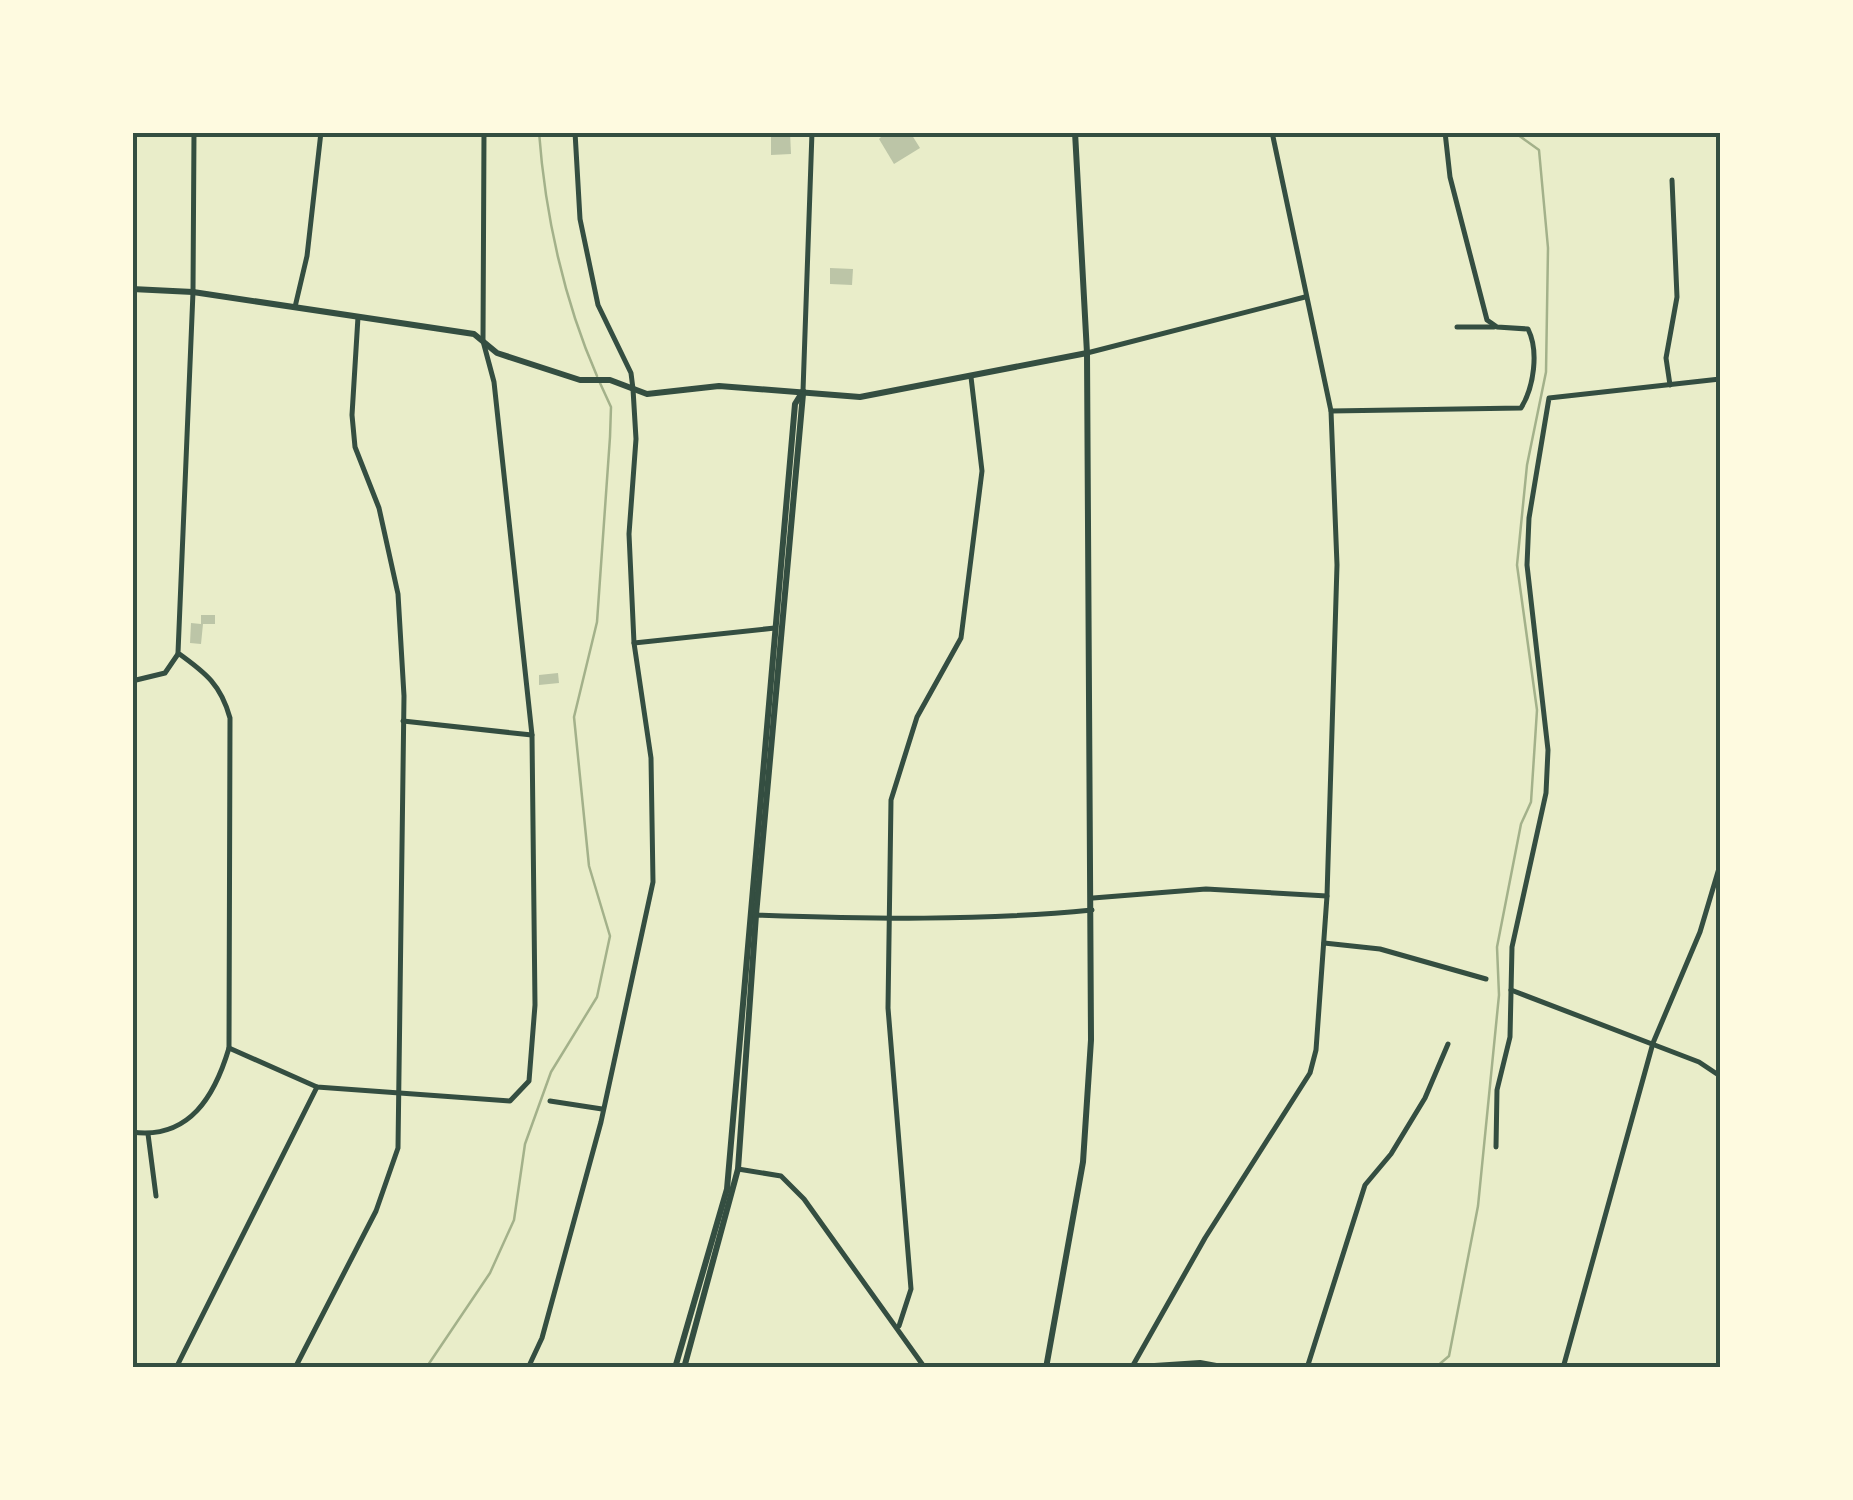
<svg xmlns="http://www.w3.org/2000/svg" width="1853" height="1500" viewBox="0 0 1853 1500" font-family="Helvetica,sans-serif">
	<rect width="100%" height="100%" fill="#e9edc9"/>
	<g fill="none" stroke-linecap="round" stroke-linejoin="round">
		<g stroke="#a3b18a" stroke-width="2.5">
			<path d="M539 132C545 214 564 301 597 376"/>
			<polyline points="426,1368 490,1273 514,1220 525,1144 551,1072 597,997 610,936 589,866 574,717 597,622 610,437 611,407 600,383"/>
			<polyline points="1435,1368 1449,1356 1478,1206 1499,995 1497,947 1521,824 1531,802 1537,710 1517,565 1527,465 1546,372 1548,248 1539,150 1514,132"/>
		</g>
	</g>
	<g fill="#bcc5a7">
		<polygon points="771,132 790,132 791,154 771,155"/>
		<polygon points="886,132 910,132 920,148 894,164 879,139"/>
		<polygon points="830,268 853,269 852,285 830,284"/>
		<polygon points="201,615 215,615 215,624 203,624 201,644 190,643 191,623 201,624"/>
		<polygon points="558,673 559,683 539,685 539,675"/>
	</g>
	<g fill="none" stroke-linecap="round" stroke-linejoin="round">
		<g stroke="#344e41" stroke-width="5">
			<polyline points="295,307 307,256 321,132"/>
			<polyline points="1457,327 1494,327"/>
			<polyline points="1087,353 1305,297"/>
			<polyline points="1670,385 1666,358 1677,297 1672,180"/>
			<polyline points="803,391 812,132"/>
			<path d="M1331 411 1521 408C1534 387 1539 351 1528 329L1497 327 1487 320 1450 177 1445 132"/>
			<polyline points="634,643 775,628"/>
			<polyline points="132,681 165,673 178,654"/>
			<polyline points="403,721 532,735"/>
			<polyline points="1093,898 1206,889 1327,896"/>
			<path d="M756 915C868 919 980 921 1092 910"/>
			<polyline points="1324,943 1380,949 1486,979"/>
			<polyline points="1511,990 1699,1062 1720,1076"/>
			<polyline points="229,1048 317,1087 510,1101 529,1081 535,1005 532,735 494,382 483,341 484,132"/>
			<polyline points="550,1101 602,1109"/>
			<path d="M132 1132C190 1140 215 1095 229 1048L230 718C221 685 206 673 178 653L193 292 194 132"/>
			<polyline points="148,1134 156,1196"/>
			<polyline points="1496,1147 1497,1090 1510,1037 1512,947 1546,793 1548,750 1527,565 1529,518 1549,398 1720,379"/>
			<polyline points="738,1169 781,1176 804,1199 925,1368"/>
			<polyline points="899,1326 911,1289 888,1008 891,800 917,717 961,638 982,471 971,377"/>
			<polyline points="1132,1367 1205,1238 1310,1073 1316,1050 1327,896 1337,565 1331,411 1272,132"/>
			<polyline points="176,1368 317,1087"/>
			<polyline points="295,1368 376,1211 398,1148 404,696 398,594 379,508 355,447 352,415 358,317"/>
			<polyline points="528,1368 542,1338 601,1122 653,882 651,758 634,643 629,534 636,439 633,389 631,373 598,305 580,219 575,132"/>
			<polyline points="1307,1368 1365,1185 1391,1154 1425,1098 1448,1044"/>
			<polyline points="1563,1368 1653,1043 1700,932 1720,865"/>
		</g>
		<g stroke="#344e41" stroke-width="6">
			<polyline points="132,289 193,292 474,334 497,353 580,380 610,380 647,394 719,386 860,397 1087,353"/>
			<polyline points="675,1368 727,1189 795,404 803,391"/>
			<polyline points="684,1368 738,1169 756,915 803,394"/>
			<polyline points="1046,1368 1083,1162 1091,1040 1087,353 1075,132"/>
			<polyline points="1124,1368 1200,1363 1227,1368"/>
		</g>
	</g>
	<rect width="1853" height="1500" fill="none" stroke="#fefae0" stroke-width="270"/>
	<rect x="135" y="135" width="1583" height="1230" fill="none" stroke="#344e41" stroke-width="4"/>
</svg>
